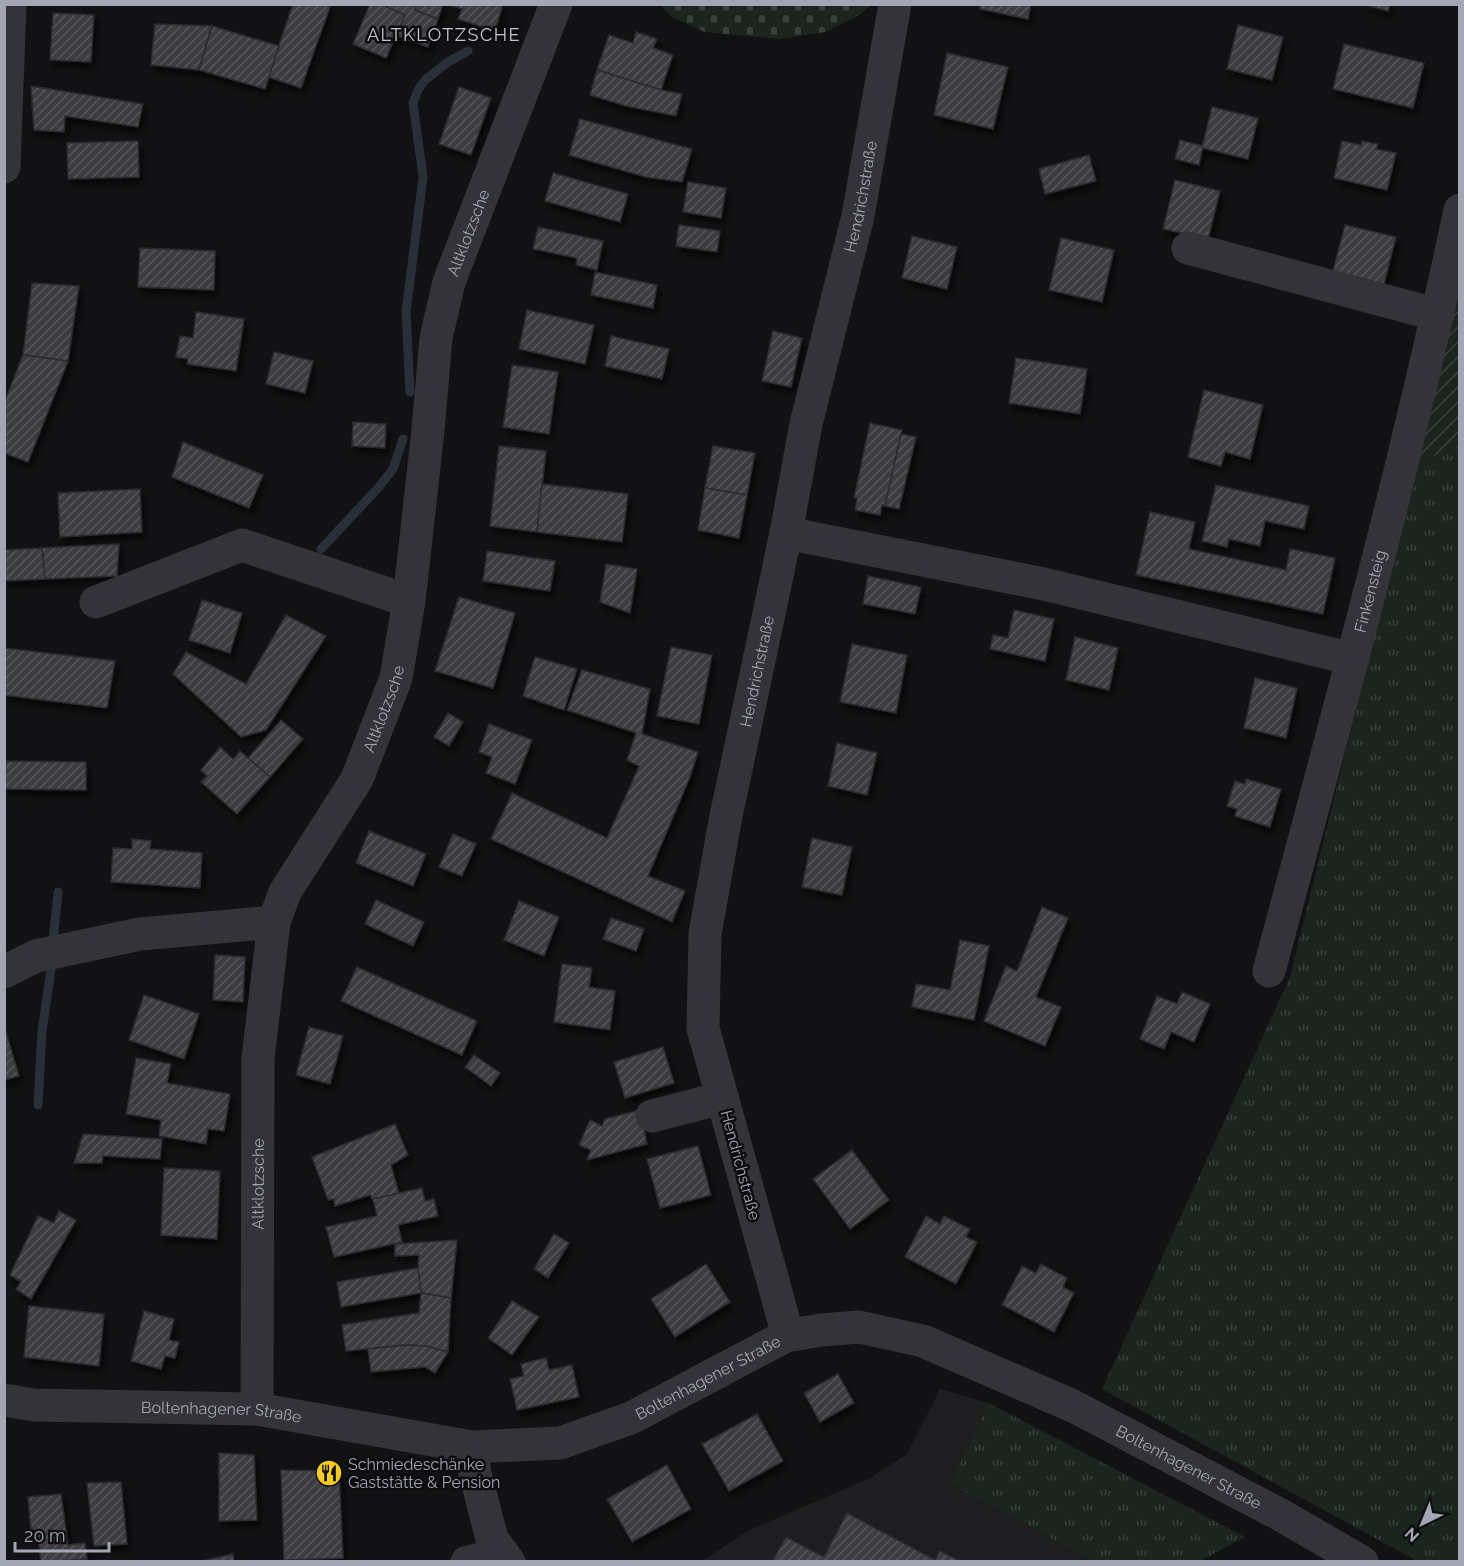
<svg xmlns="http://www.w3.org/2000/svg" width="1464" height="1566" viewBox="0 0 1464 1566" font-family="Raleway,sans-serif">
	<defs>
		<pattern id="grass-tufts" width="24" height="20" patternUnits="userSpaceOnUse" patternTransform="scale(1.5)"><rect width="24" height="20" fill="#1c241e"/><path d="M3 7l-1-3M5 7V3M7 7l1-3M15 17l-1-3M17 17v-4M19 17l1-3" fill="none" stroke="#3a413c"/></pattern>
		<pattern id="cemetery-stones" width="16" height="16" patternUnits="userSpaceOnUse" patternTransform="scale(1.5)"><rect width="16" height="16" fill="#1c241e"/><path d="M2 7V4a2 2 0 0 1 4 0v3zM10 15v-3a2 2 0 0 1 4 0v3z" fill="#3a413c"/></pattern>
		<pattern id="garden-furrows" width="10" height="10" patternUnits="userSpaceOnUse" patternTransform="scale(1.5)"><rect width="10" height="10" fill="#1c241e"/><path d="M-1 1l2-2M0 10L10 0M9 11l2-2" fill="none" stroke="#3a413c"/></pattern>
		<pattern id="building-hatch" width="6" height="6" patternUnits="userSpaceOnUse" patternTransform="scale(1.5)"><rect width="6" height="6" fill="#3c3c41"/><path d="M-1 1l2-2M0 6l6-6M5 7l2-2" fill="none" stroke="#55555a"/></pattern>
		<filter id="shadow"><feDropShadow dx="3.5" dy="6" stdDeviation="3" flood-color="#0009"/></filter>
	</defs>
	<rect width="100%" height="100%" fill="#121214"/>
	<polygon fill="#1e1e21" points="940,1389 989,1403 950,1484 1093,1561 701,1562 749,1530 868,1479 907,1454"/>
	<g fill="url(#grass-tufts)">
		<polygon points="1459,448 1459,1561 1417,1561 1102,1389 1290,977 1417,461"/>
		<polygon points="989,1403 1245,1537 1200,1561 1093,1561 950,1484"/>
	</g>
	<polygon fill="url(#cemetery-stones)" points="660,5 870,5 861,14 825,32 780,39 705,32 672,17"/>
	<polygon fill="url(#garden-furrows)" points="1459,284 1459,448 1417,461"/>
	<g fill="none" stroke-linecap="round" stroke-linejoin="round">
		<g stroke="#282f38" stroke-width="9">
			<polyline points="410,392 406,312 423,177 413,103 418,90 425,80 448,62 468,51"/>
			<polyline points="321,549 379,487 393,469 403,439"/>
			<polyline points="53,942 58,892"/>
			<polyline points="38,1105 42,1031 52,963"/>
		</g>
	</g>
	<g fill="url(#building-hatch)" stroke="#2c2c30" stroke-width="1.5" filter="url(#shadow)">
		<polygon points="293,4 323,4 330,7 301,88 268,77"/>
		<polygon points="370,4 381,4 405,15 386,58 353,44"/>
		<polygon points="388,4 417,4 415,10 438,19 428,47 396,36 405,15 387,7"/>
		<polygon points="417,4 443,4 438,19 415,10"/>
		<polygon points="454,4 503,4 495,31 458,19 462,9 453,6"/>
		<polygon points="981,4 1031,4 1028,19 980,9"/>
		<polygon points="1362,4 1390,4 1388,11"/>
		<polygon points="53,13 94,15 91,62 50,60"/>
		<polygon points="155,24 212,26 199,70 151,65"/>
		<polygon points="1238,25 1283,37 1272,80 1227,69"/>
		<polygon points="212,26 279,46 265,89 199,70"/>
		<polygon points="636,32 657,39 653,48 673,55 661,90 597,70 609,35 633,43"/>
		<polygon points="1344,44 1424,63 1413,108 1333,89"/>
		<polygon points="947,53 1008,67 993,129 934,115"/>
		<polygon points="597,70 661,90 682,94 676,116 626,106 590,95"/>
		<polygon points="31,86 143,104 138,127 65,116 64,132 34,130"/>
		<polygon points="459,87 491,98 471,155 439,144"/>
		<polygon points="1212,107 1258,118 1248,159 1202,148"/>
		<polygon points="580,119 692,149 682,182 646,177 569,155"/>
		<polygon points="1180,140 1203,146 1199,165 1175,159"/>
		<polygon points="138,141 139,177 68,179 67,143"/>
		<polygon points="1342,141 1361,145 1362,141 1378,144 1376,149 1396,153 1387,190 1334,178"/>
		<polygon points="1089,155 1096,181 1045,194 1039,169"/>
		<polygon points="553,173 628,194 620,222 545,201"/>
		<polygon points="1175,180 1220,191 1208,239 1163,229"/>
		<polygon points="688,182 726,188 721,218 683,212"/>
		<polygon points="679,225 720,231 717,252 676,246"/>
		<polygon points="1345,225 1396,237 1384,284 1333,271"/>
		<polygon points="538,227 603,241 597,270 576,265 577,258 533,249"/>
		<polygon points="912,236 957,247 947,289 902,278"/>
		<polygon points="1061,238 1114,250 1102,302 1049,290"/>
		<polygon points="140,248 215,251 214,290 138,287"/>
		<polygon points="595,272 657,285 653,308 591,295"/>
		<polygon points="32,283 79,286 68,361 23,355"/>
		<polygon points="527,310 594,325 585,364 519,349"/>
		<polygon points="196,312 244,319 236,371 187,364 188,359 176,357 180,336 193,338"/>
		<polygon points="773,331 802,338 791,387 762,381"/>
		<polygon points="611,336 669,349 662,379 605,366"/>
		<polygon points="274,352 313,361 305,393 266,384"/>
		<polygon points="23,355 68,361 28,462 4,453 4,403"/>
		<polygon points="1016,358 1087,369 1080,414 1009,403"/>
		<polygon points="512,365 558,372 549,434 503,427"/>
		<polygon points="1204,390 1263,405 1250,459 1225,452 1221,466 1188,457"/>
		<polygon points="353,422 386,424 385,448 352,446"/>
		<polygon points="870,423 902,430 885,506 882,505 880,515 855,510 857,498 854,498"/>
		<polygon points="901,434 916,437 899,509 885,506"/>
		<polygon points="183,442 263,475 249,508 172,477"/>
		<polygon points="499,446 546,451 537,532 490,526"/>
		<polygon points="713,446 755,453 747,495 705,488"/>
		<polygon points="542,484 628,494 622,542 537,532"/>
		<polygon points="1216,485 1309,506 1304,529 1265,521 1260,546 1229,539 1227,547 1202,541"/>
		<polygon points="705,488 747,495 739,538 698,530"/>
		<polygon points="140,489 142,532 60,537 58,493"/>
		<polygon points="1150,512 1195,522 1189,549 1286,570 1290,549 1335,558 1323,614 1136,575"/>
		<polygon points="119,544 117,576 45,579 42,548"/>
		<polygon points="42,548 45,579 4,581 4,550"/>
		<polygon points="487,551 555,561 550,591 483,581"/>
		<polygon points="606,564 637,569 630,613 600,602"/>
		<polygon points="868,576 921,587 915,614 863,604"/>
		<polygon points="459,597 515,613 493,688 435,671"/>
		<polygon points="202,600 242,613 230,653 189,640"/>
		<polygon points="1014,610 1054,619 1045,661 990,649 993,635 1008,638"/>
		<polygon points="286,615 326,636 266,730 241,737 173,674 186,652 246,684"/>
		<polygon points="1075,637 1118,648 1109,690 1066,680"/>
		<polygon points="852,644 907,655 896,713 840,702"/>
		<polygon points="671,647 712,655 699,724 657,716"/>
		<polygon points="4,648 115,661 107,708 4,695"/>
		<polygon points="535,657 577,669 564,710 523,696"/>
		<polygon points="582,670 650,689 642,734 698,752 690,777 648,876 685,891 672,922 491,839 512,793 607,838 639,766 627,760 636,733 567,710"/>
		<polygon points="1255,678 1297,688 1286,738 1244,728"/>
		<polygon points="448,713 463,722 449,746 434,737"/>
		<polygon points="281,720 303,739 270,777 248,758"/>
		<polygon points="489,724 532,740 515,784 486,773 492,757 479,752"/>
		<polygon points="837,743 877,753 867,795 828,786"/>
		<polygon points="220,747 233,759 240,751 270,777 237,814 201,782 207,776 201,770"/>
		<polygon points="6,761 86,762 86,790 5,789"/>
		<polygon points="1246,779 1281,789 1270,827 1235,816 1237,809 1227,806 1235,781 1245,784"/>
		<polygon points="369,831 426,854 413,886 356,863"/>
		<polygon points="453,834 476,844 462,876 439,867"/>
		<polygon points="812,838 852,847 842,895 802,887"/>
		<polygon points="132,839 151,841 150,849 202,853 200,888 111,882 113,848 132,849"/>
		<polygon points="376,900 424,922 413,946 365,924"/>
		<polygon points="519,901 559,917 544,956 504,940"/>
		<polygon points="1042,907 1068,918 1036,997 1061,1007 1045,1046 984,1021 1006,966 1017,971"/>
		<polygon points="611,918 644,929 636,951 603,939"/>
		<polygon points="960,940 989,946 974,1020 912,1007 916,984 950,990"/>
		<polygon points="215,955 245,957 243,1002 213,1000"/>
		<polygon points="562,964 592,968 589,987 615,991 610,1030 554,1022"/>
		<polygon points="357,967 477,1021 462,1055 341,1001"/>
		<polygon points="1182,992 1210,1004 1194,1042 1171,1032 1164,1049 1140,1039 1157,996 1177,1004"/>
		<polygon points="144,995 199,1014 184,1059 129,1040"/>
		<polygon points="309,1027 343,1036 330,1084 296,1075"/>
		<polygon points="6,1032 19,1076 4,1080 4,1033"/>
		<polygon points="663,1047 674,1083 625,1098 614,1062"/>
		<polygon points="474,1055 500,1073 491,1086 465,1067"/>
		<polygon points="136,1058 171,1064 167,1083 230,1094 224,1131 208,1129 206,1144 159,1136 161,1120 126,1114"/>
		<polygon points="640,1110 647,1144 587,1160 591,1150 579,1145 590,1120 602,1126 605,1119"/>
		<polygon points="395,1124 408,1155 391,1165 399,1194 372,1199 370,1195 335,1206 334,1199 328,1200 312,1157"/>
		<polygon points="83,1134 162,1139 160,1159 103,1156 102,1163 74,1163"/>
		<polygon points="698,1146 711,1195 660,1208 647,1159"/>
		<polygon points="852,1150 889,1200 850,1229 813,1179"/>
		<polygon points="164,1168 220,1171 217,1239 161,1235"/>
		<polygon points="422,1188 425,1201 434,1199 438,1216 398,1225 402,1242 334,1257 326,1227 377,1216 373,1199"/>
		<polygon points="59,1211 76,1220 31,1299 16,1289 21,1282 10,1275 38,1216 54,1223"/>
		<polygon points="926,1216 940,1224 944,1216 970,1229 966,1237 977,1242 956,1284 905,1257"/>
		<polygon points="554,1234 569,1243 548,1278 534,1269"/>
		<polygon points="457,1240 451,1298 421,1293 418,1268 419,1255 395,1256 395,1244"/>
		<polygon points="706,1264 730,1302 675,1337 651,1299"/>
		<polygon points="1041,1264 1067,1278 1063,1287 1074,1293 1054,1332 1002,1305 1022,1266 1036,1273"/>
		<polygon points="418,1268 421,1293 341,1307 337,1282"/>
		<polygon points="421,1293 451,1298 448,1352 426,1346 405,1345 346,1351 342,1325 419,1313"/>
		<polygon points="512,1301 539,1317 512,1355 488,1338"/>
		<polygon points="29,1306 104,1314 99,1366 24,1357"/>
		<polygon points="144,1311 174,1319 169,1340 179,1342 175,1358 165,1356 161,1369 131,1361"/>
		<polygon points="405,1345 426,1346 448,1352 435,1373 425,1367 371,1372 368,1349"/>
		<polygon points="546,1358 549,1370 572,1365 579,1397 517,1410 510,1379 524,1376 521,1364"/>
		<polygon points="838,1374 854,1403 820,1422 804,1393"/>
		<polygon points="757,1414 783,1461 729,1491 702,1444"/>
		<polygon points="219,1453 254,1455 257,1520 219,1521"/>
		<polygon points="667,1465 691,1509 632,1542 607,1499"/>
		<polygon points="281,1470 339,1471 343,1558 284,1560"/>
		<polygon points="121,1482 127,1544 94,1546 87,1483"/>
		<polygon points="61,1494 68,1545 85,1543 87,1559 41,1562 37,1530 31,1530 28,1497"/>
		<polygon points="847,1513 935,1560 940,1551 960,1561 772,1562 786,1537 824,1557"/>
		<polygon points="233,1554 234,1562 198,1562"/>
	</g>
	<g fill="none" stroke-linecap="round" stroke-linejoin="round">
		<g stroke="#333339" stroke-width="33">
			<polyline points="4,167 10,4"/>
			<polyline points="1188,248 1438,315"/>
			<polyline points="786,533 1044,584 1353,659"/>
			<polyline points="96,602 242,545 409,601"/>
			<path id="s1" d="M1269 971C1337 718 1406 466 1460 210"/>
			<polyline points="4,972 36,956 140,934 274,922"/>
			<polyline points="652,1116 722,1098"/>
			<path id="s2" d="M786 1336 784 1321 703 1028 705 934 725 821 786 533 806 424 858 216 895 4"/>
			<path id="s3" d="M4 1400 34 1405 257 1409 472 1447 560 1443 631 1418 786 1336 821 1330 859 1327 923 1341 1073 1406 1279 1514 1362 1562"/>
			<path id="s4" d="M257 1409 258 1059 274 922 285 892 357 779 396 678 409 601 428 430 436 338 449 282 556 4"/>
			<polyline points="472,1447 474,1469 492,1539 509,1562"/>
			<polyline points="467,1562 503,1554"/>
		</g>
	</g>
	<defs>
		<symbol id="restaurant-disc" viewBox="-11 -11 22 22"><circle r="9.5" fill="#f7cb26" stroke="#0d0d0f"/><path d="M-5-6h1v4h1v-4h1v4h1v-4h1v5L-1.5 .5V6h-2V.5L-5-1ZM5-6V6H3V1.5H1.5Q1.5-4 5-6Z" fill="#111"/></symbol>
	</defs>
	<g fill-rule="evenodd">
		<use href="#restaurant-disc" x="314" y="1458" width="30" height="30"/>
	</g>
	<g text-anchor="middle" stroke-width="5" stroke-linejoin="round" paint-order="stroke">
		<g font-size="16" fill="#a3a6b5" stroke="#0d0d0f">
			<text dy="6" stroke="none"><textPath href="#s2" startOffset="1167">Hendrichstraße</textPath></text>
			<text dy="6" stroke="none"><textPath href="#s4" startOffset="1215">Altklotzsche</textPath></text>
			<text dy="6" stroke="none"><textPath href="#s1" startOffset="393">Finkensteig</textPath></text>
			<text dy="6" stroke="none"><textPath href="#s2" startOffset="681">Hendrichstraße</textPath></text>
			<text dy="6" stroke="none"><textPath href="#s4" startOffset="729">Altklotzsche</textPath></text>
			<text transform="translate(741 1165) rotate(75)" y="6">Hendrichstraße</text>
			<text dy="6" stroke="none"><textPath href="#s4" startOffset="225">Altklotzsche</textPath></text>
			<text dy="6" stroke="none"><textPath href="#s3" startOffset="722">Boltenhagener Straße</textPath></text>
			<text dy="6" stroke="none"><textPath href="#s3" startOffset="218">Boltenhagener Straße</textPath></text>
			<text dy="6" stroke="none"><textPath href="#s3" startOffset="1244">Boltenhagener Straße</textPath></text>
		</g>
		<g font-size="16" fill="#a3a6b5" stroke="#0d0d0f" text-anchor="start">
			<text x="348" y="1470">Schmiedeschänke<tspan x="348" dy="18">Gaststätte &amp; Pension</tspan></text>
		</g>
		<g font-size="18" letter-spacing="1.5" fill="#c4c6d1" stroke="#0d0d0f">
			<text x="444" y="41">ALTKLOTZSCHE</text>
		</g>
	</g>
	<rect width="1464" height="1566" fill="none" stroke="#a3a6b5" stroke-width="12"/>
	<g transform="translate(1422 1524) rotate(223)" stroke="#0d0d0f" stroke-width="4.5" paint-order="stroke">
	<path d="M0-4.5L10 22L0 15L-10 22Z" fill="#a3a6b5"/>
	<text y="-9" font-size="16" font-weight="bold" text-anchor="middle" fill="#a3a6b5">N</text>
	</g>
	<path d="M15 1542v9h94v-9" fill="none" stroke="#a3a6b5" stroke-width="3"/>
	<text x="24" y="1542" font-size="18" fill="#a3a6b5" stroke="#0d0d0f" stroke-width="4.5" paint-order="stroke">20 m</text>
</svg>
